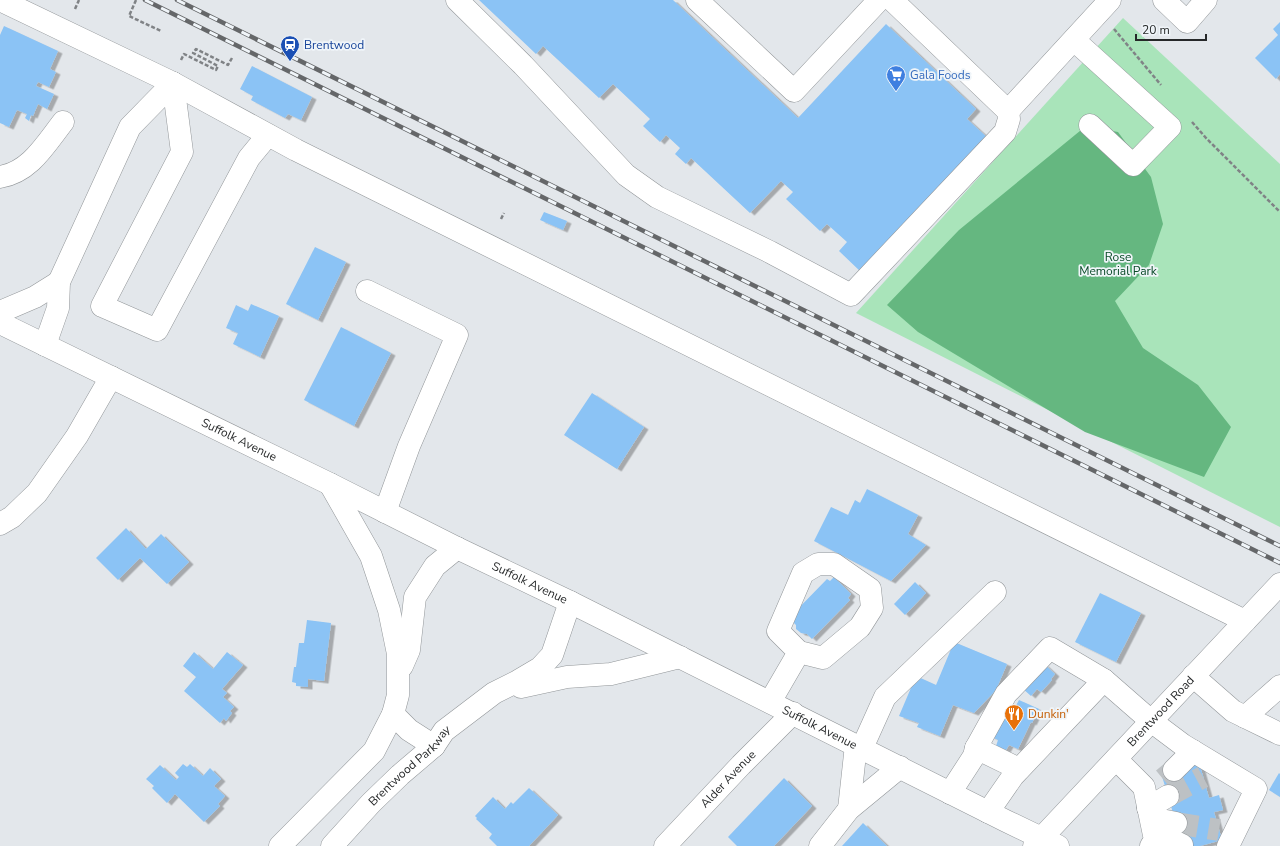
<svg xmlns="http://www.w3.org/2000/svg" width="1280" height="846" viewBox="0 0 1280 846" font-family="'Nunito Sans',sans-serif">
	<defs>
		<filter id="shadow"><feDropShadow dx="4.5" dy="2.5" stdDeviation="0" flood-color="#0004"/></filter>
	</defs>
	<rect width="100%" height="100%" fill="#e3e7eb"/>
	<polygon fill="#a9e4ba" points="1123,18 1280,164 1280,527 856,313"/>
	<polygon fill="#65b780" points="1086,126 1118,132 1151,177 1163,224 1149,265 1115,301 1143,348 1198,385 1231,427 1204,477 1085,432 918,332 887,305 959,230"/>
	<g fill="#8bc3f5" filter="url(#shadow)">
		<polygon points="479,0 673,0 798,118 886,24 976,109 967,119 990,140 862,273 839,251 847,242 827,224 820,231 786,199 793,192 781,181 750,213 691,158 686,164 675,154 680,148 666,135 660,142 643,126 650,119 613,84 599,98 543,46 536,54"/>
		<polygon points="1280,22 1280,74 1276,79 1255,58 1278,35 1273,29"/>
		<polygon points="4,26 58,51 50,69 56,72 49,87 38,82 36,86 54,94 47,109 38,104 33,116 31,115 29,121 25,118 27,114 17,110 9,127 0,123 0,35"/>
		<polygon points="252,66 312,97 301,120 288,114 285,118 251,100 253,96 240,89"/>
		<polygon points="544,212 567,221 563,230 540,220"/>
		<polygon points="315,247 346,262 318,320 286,304"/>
		<polygon points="251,304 279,316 260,357 233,344 238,333 226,328 236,305 248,311"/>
		<polygon points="341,327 391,353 354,426 304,400"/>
		<polygon points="592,393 644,427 617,469 564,435"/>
		<polygon points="867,489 918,515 908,534 926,545 891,581 814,541 831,507 848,515 855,500 860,503"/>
		<polygon points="126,528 146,549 161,534 189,562 167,584 140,558 118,580 96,558"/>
		<polygon points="834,577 851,594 848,598 850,600 812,639 807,634 801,633 796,629 796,625 789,618 827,579 830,581"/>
		<polygon points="915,582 926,593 905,615 894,604"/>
		<polygon points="1100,593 1141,613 1116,662 1075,642"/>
		<polygon points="307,620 331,623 324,681 308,679 308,687 296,686 296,683 292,682 294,667 296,667 299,643 304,643"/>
		<polygon points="954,642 1007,664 996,690 974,713 953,705 940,736 917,727 919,723 899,716 916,676 936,685"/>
		<polygon points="194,652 213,669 227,652 243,665 222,689 227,693 223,697 234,707 230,711 232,713 226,721 224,718 220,723 184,691 196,677 183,666"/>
		<polygon points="1044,664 1055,674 1051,679 1052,680 1041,692 1037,689 1031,696 1022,688"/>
		<polygon points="1019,700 1039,709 1032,723 1031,722 1018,749 1009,745 1006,750 996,746 998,740 988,735 1002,705 1013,711"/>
		<polygon points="1199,762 1209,798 1219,795 1223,810 1214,812 1222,840 1200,846 1183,846 1161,773"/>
		<polygon points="183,764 187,767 190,764 203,776 210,768 221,779 214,786 225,796 218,804 220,806 204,822 175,794 167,803 152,788 154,786 146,779 160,765 176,780 179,777 175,773"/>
		<polygon points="1279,773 1280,774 1280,797 1269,790"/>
		<polygon points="784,778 812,806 774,846 737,846 728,837"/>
		<polygon points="529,788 558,815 529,846 497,846 489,838 492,834 476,819 477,818 475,816 493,797 505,809 511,802 513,804"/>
		<polygon points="863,823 887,846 842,846"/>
	</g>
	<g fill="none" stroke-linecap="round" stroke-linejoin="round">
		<g stroke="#bdc1c4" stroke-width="22" stroke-dasharray="22 11" stroke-linecap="butt">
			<polyline points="1163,779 1174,770"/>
			<polyline points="1168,796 1203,777"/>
			<polyline points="1176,823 1219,830"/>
		</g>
		<defs>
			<g id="minor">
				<polyline points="0,0 173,83 296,150 1245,621"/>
				<polyline points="457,0 523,65 626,175 657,197 770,252 851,295 1005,132 1009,119 1008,111 892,0"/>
				<polyline points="697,0 794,91 879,0"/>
				<polyline points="1164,0 1187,22 1206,0"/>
				<polyline points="1074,40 1170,127 1133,165 1090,125"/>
				<polyline points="173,83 182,152 102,306 157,330 249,158 268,135"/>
				<polyline points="1008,111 1110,0"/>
				<path d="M0 177C30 172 45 145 63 122"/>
				<polyline points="367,291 457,335 409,446 385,512"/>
				<polyline points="0,312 35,297 59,282"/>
				<polyline points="45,345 58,308 59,282 130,127 173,83"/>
				<polyline points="0,524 12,517 37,493 77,436 111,377"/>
				<polyline points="402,666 409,650 415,597 435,566 457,548"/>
				<polyline points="1193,676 1233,711 1280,734"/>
				<polyline points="521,687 567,677 611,674 680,657"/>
				<polyline points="770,702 799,652 778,631 803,573 818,564 834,564 870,589 872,608 860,627 823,658 799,652"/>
				<polyline points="393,714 409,730 434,746"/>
				<polyline points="1245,717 1280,686"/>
				<polyline points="862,748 885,697 995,592"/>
				<polyline points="976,748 1006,694 1050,648 1104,680 1151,721 1183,745 1256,789 1228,846"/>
				<polyline points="1116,759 1144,787 1155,840 1151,846"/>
				<polyline points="1174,770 1193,751"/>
				<polyline points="950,793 974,756 976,748 1019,769"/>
				<polyline points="1148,808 1168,796"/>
				<polyline points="849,809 856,745"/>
				<polyline points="988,812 1013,776 1104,680"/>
				<polyline points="1151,818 1176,823"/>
				<polyline points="1154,831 1182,845"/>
				<polyline points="280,846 374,751 393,714 398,695 398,654 389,610 371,556 330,484"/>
				<path id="s1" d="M332 846 371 803 400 775 434 746 444 731 494 693 518 681 540 668 552 655 570 602"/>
				<path id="s2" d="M665 846 741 765 793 713"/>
				<polyline points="820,846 849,809 900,767"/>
				<path id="s3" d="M1034 846 1280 584"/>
			</g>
			<g id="major">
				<path id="s4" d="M0 323 330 484 457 548 570 602 1006 821 1058 846"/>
			</g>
		</defs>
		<use href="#minor" stroke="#929699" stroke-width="23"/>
		<use href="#major" stroke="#929699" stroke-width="23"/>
		<g stroke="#808386" stroke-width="2.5" stroke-dasharray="4 2" stroke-linecap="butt">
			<polyline points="136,0 129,16 161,31"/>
			<polyline points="75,9 79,0"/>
			<polyline points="1114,29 1161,85"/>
			<polyline points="181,60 184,54 216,70 218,66 193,53 196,49 228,65 232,58"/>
			<polyline points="1192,122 1206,138 1280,212"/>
			<polyline points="501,219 504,213"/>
		</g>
		<use href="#minor" stroke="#fff" stroke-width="22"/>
		<use href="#major" stroke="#fff" stroke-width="22"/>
		<defs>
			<g id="rail">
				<polyline points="145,0 1280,563"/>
				<polyline points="177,0 1280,546"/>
			</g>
		</defs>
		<use href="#rail" stroke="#656769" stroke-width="4.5"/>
		<use href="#rail" stroke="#f0f5f9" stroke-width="3" stroke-dasharray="9" stroke-linecap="butt"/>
	</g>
	<defs>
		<symbol id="station-pin" viewBox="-11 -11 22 30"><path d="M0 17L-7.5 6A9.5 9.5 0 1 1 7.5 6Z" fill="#1a4fb4" stroke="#f0f5f9"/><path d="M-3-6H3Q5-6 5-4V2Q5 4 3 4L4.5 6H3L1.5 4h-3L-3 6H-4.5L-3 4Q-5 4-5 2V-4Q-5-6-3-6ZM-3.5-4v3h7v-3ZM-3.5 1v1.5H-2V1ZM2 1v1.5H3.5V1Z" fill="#fff"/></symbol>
		<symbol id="supermarket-pin" viewBox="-11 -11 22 30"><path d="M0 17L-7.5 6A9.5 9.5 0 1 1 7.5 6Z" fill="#3f7fe0" stroke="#f0f5f9"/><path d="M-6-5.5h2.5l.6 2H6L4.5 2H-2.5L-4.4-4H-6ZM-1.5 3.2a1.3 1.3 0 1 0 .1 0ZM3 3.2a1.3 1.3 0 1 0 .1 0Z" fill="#fff"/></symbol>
		<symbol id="restaurant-pin" viewBox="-11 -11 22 30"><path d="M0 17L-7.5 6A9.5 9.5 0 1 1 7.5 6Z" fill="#e8710a" stroke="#f0f5f9"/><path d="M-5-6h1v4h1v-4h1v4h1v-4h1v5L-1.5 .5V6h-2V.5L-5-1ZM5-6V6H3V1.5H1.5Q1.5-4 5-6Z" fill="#fff"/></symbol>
	</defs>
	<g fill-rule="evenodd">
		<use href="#station-pin" x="279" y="34" width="22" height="30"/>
		<use href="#supermarket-pin" x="885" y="64" width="22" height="30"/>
		<use href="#restaurant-pin" x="1003" y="703" width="22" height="30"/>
	</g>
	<g text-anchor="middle" stroke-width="3.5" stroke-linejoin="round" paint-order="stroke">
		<g font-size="12" fill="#164399" stroke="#f0f5f9" text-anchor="start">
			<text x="304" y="49">Brentwood</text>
		</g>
		<g font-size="12" fill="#366cbe" stroke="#f0f5f9" text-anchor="start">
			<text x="910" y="79">Gala Foods</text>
		</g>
		<g font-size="12" fill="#074926" stroke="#f0f5f9">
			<text x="1118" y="261">Rose<tspan x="1118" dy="14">Memorial Park</tspan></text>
		</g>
		<g font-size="12" fill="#262829" stroke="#f0f5f9">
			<text dy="4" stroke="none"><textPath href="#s4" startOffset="266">Suffolk Avenue</textPath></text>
			<text dy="4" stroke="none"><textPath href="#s4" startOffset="590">Suffolk Avenue</textPath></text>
			<text dy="4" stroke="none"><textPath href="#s3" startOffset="185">Brentwood Road</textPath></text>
			<text dy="4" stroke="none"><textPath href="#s4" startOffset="914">Suffolk Avenue</textPath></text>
			<text dy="4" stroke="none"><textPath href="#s1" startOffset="112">Brentwood Parkway</textPath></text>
			<text dy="4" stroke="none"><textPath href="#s2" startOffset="92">Alder Avenue</textPath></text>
		</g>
		<g font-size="12" fill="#c56008" stroke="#f0f5f9" text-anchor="start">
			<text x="1028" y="718">Dunkin'</text>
		</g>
	</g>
	<path d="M1136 34v6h70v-6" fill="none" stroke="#262829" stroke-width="2"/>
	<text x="1142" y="34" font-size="12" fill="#262829" stroke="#f0f5f9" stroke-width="3" paint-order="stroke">20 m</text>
</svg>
